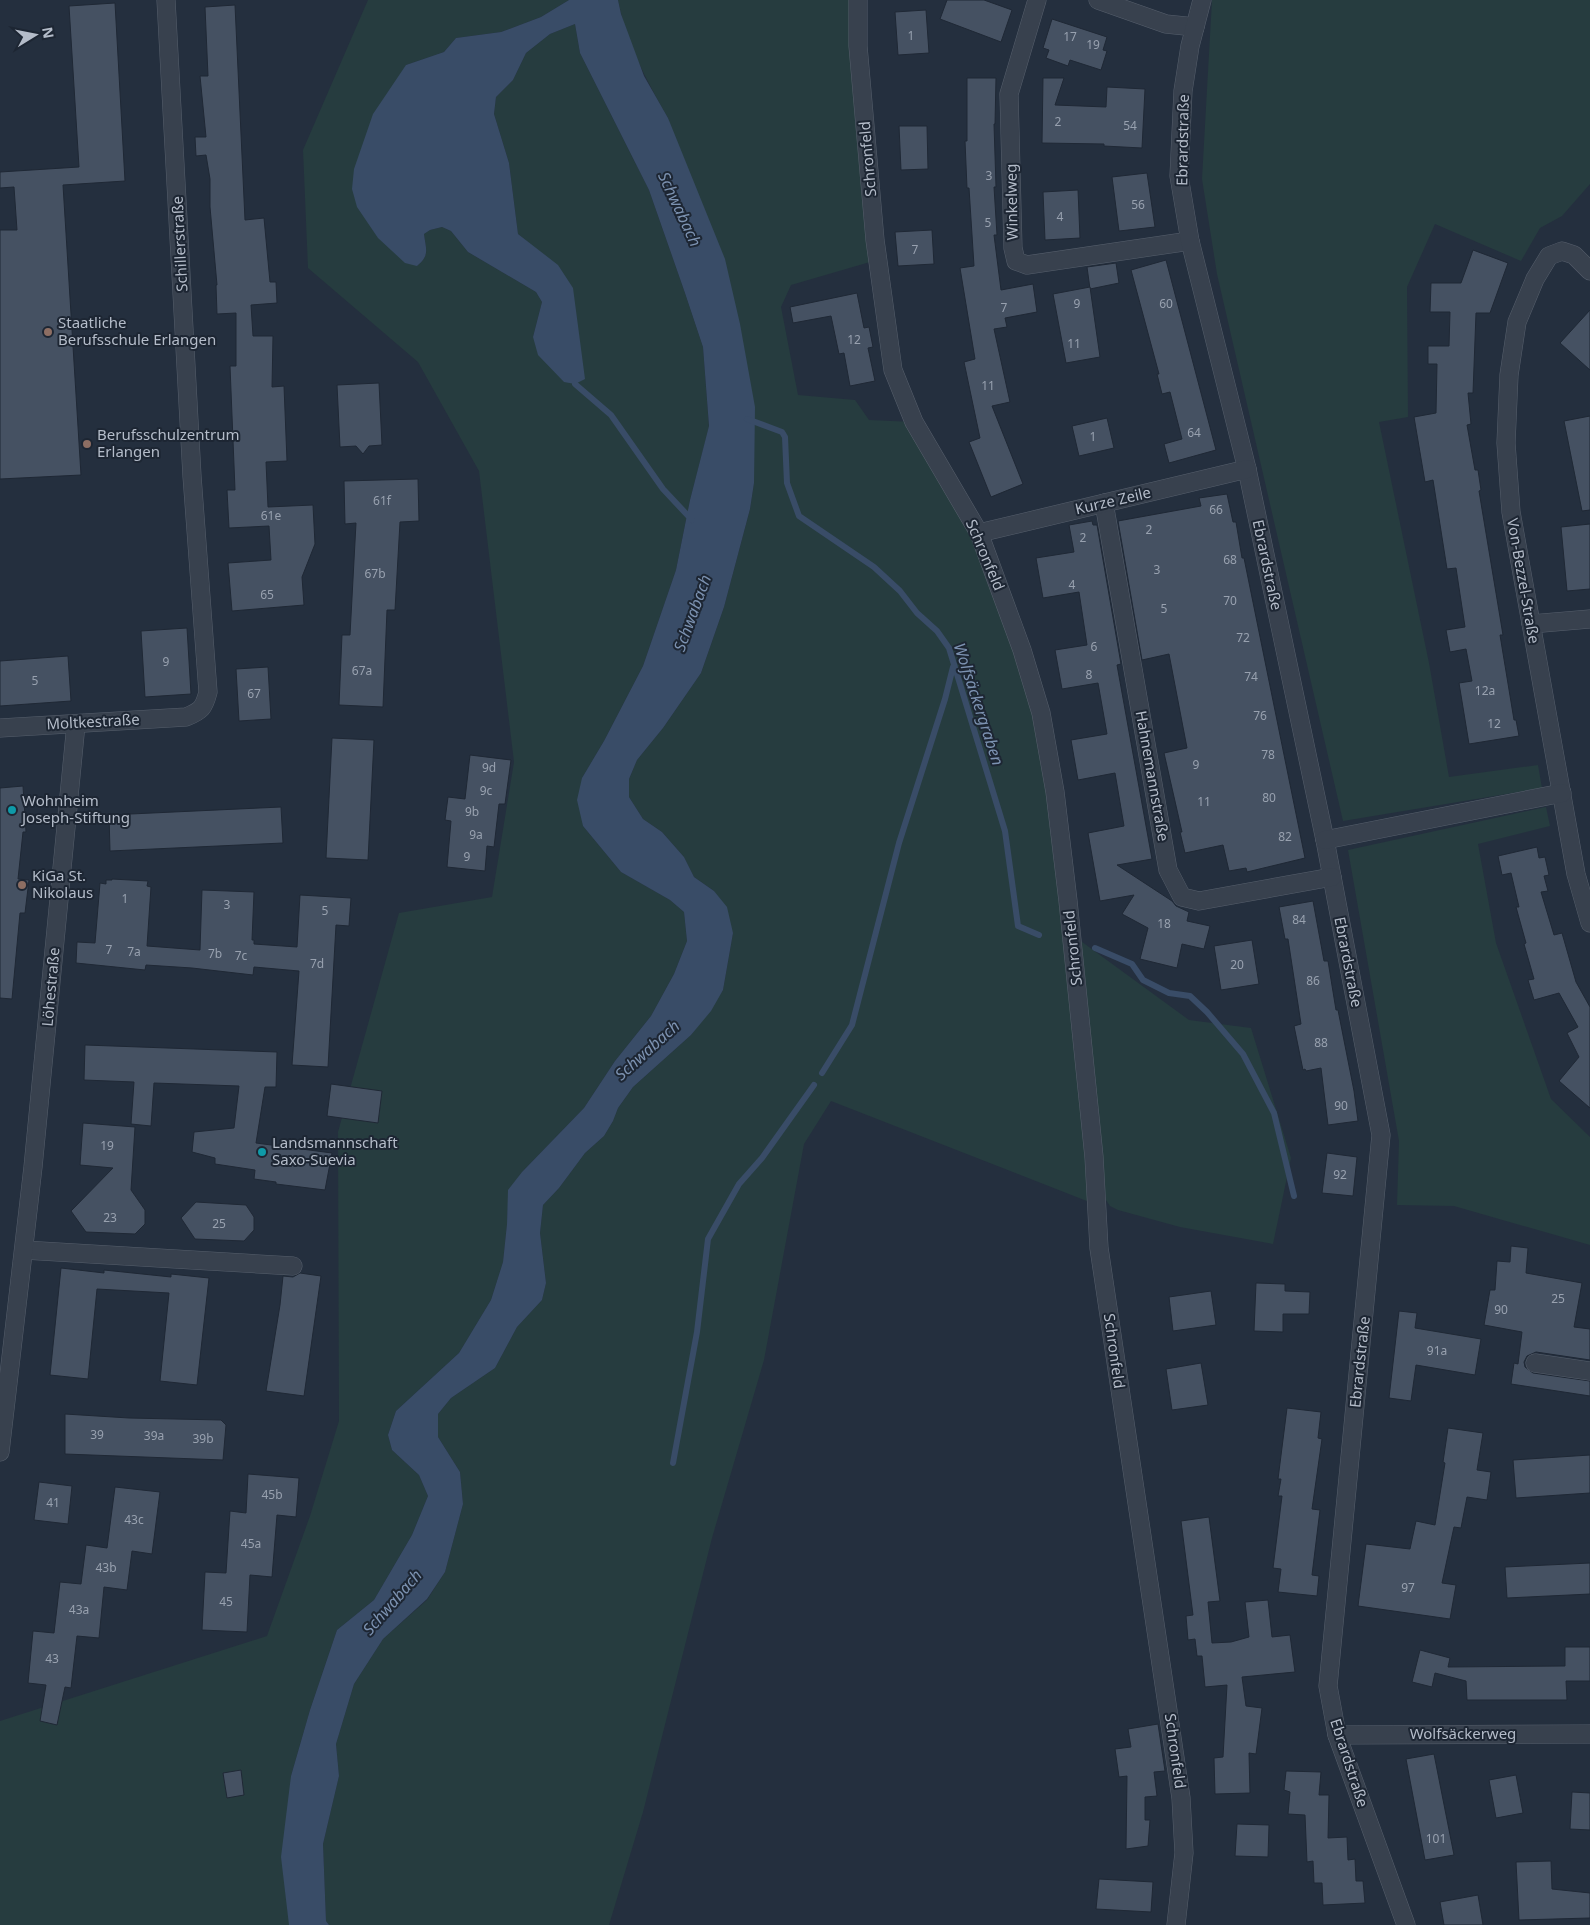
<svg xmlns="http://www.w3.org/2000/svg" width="1590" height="1925" viewBox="0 0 1590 1925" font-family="'Noto Sans',sans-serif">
	<rect width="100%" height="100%" fill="#242f3e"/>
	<g fill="#263c3f">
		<path d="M368 0H569L541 17 501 32 456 38 444 52 406 65 417 266C430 255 426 250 424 234L430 230 442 227 451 231 468 252 536 292 542 302 533 337 564 382 529 243 518 234 509 163 494 114 496 97 513 80 526 53 550 34 575 24 580 53 649 190 685 293 703 347 709 427 690 500 676 570 643 666 604 741 582 778 583 826 621 872 670 900 684 912 687 941 674 974 651 1016 615 1061 584 1108 522 1172 509 1190 507 1224 503 1262 491 1300 459 1353 396 1411 388 1435 392 1450 419 1475 428 1496 412 1535 374 1600 337 1630 310 1710 291 1776 289 1925H0V1721L267 1636 310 1516 339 1421 338 1132 399 913 492 897 514 762 479 471 418 362 308 268 303 150Z"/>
		<path d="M618 0H853L870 262 791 285 781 307 798 395 855 400 869 420 914 422 979 533 1055 792 1097 1205 831 1101 804 1144 764 1360 712 1538 643 1812 609 1925H329L326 1921 323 1844 339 1776 336 1744 354 1684 383 1639 427 1600 445 1572 463 1504 460 1472 438 1437V1414L451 1398 495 1368 517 1327 542 1300 546 1283 540 1233 543 1205 559 1188 585 1153 604 1136 613 1121 618 1108 633 1087 691 1035 723 990 733 933 714 891 694 877 684 857 662 832 643 819 629 797V779L637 760 663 728 701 673 724 607 750 509 754 483 668 118C647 81 626 42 618 0Z"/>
		<polygon points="1212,0 1590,0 1590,184 1562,216 1540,228 1521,261 1435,224 1407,287 1408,417 1379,422 1429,663 1449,777 1538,765 1542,788 1343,821 1217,274 1202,179"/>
		<polygon points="1546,807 1550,826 1478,844 1496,943 1551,1099 1590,1137 1590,1245 1454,1206 1397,1205 1399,1141 1348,850"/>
		<polygon points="1078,939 1189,1020 1251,1028 1291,1158 1273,1244 1180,1227 1118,1210 1110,1206 1106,1200"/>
	</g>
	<path fill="#394c67" d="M569 0H618L621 14 644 76 668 118 725 259 740 324 755 407 754 483 750 509 724 607 701 673 663 728 637 760 629 779V797L643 819 662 832 684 857 694 877 714 891 727 907 733 933 723 990 711 1011 691 1035 633 1087 618 1108 613 1121 604 1136 585 1153 559 1188 543 1205 540 1233 546 1283 542 1300 517 1327 495 1368 451 1398 438 1414V1437L460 1472 463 1504 445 1572 427 1599 383 1639 354 1684 336 1744 339 1776 323 1844 326 1921 329 1925H289L281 1857 291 1776 310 1710 337 1630 374 1600 412 1535 428 1496 419 1475 392 1450 388 1435 396 1411 459 1353 491 1300 503 1262 507 1224 508 1190 522 1172 584 1108 615 1061 651 1016 674 974 687 941 684 912 670 900 621 872 583 826 577 800 582 778 604 741 643 666 676 570 690 500 709 426 703 347 685 293 649 190 580 53 575 24 550 34 526 53 513 80 496 97 494 114 509 163 518 234 558 265 573 288 585 379 575 384 564 382 538 355 533 337 542 302 536 292 468 252 451 231 442 227 430 230 424 234C426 250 430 255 417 266L405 263 378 238 357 207 352 189 354 169 373 114 406 65 444 52 456 38 501 32 541 17Z"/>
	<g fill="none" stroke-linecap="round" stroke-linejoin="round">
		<g stroke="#394c67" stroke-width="6">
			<polyline points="575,384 611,415 663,489 692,520"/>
			<polyline points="747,419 782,432 785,437 787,483 799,516 874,567 900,591 917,613 937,631 949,648 1005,831 1018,926 1039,935"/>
			<polyline points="1095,948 1132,964 1143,980 1169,993 1190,996 1207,1012 1243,1054 1274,1113 1294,1196"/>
			<polyline points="822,1073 852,1025 899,843 945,699 953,667"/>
			<polyline points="673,1463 697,1332 708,1239 739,1184 762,1158 814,1085"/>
		</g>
	</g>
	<g fill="#455162" stroke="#1f2835">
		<polygon points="947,0 984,0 1012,10 1001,42 940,19"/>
		<polygon points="115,3 125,181 63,185 81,475 0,479 0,230 17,230 14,187 0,188 0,172 79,167 69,6"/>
		<polygon points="235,5 245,220 264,218 270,282 276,282 277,303 251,305 253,336 273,336 272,387 284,386 287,461 266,462 268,507 313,505 315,544 302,577 304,605 232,611 228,563 271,560 269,526 229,528 227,490 235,490 230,366 236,366 236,313 217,314 216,285 217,285 210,207 210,179 206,155 196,156 195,137 206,137 200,76 208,76 205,7"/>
		<polygon points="926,10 929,53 898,55 895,12"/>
		<polygon points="1052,19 1107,37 1103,50 1107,51 1101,70 1070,60 1068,66 1046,58 1049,50 1043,48"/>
		<polygon points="967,78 996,78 995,124 994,124 996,187 994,187 997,235 994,235 1001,290 1033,284 1037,312 1005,318 1007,327 994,329 1010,402 992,406 1023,484 991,497 969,442 980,438 964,362 975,359 960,268 974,266 969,188 967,188 965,141 967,141"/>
		<polygon points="1043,78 1064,78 1055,105 1106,107 1107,87 1145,89 1142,148 1104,146 1104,144 1042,143"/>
		<polygon points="899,126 927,126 928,169 901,170"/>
		<polygon points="1147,173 1155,227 1119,231 1112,177"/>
		<polygon points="1078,190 1080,238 1045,240 1043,192"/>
		<polygon points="932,230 934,264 898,266 895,232"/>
		<polygon points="1473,250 1508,263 1490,313 1476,313 1473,393 1468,393 1471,424 1467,425 1475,470 1478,470 1481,490 1479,491 1503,635 1500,635 1514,720 1516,720 1519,736 1469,744 1459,683 1472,681 1466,649 1450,652 1446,630 1465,627 1456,568 1447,569 1433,480 1425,482 1414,417 1436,413 1437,364 1428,364 1428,346 1449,346 1450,312 1430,312 1431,283 1461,283"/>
		<polygon points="1166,260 1216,450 1169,463 1164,444 1182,439 1170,392 1162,394 1157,374 1159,374 1131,270"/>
		<polygon points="1116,263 1119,283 1090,289 1087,267"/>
		<polygon points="1090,287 1100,357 1066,363 1053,294"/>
		<polygon points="857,293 864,328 869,327 873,347 868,348 875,381 850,386 844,353 839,354 831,316 793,323 790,307"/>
		<polygon points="1590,310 1590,370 1560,343"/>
		<polygon points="379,383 382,445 369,446 363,454 356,446 340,447 337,385"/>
		<polygon points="1590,416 1590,510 1582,511 1564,421"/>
		<polygon points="1107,418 1114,448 1079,456 1072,426"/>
		<polygon points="418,479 419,521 400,522 395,610 387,610 383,707 339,705 342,635 350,635 356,523 345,524 344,481"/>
		<polygon points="1227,494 1233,522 1236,522 1242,558 1244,558 1305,858 1247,872 1246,868 1229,871 1223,845 1185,853 1180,832 1182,832 1164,753 1187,748 1169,654 1142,660 1118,521 1201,506 1199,498"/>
		<polygon points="1092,521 1093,525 1097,525 1121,664 1117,665 1152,859 1117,865 1172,901 1176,906 1189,912 1187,921 1210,926 1204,949 1182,944 1177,968 1140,959 1148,928 1122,914 1134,895 1100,901 1088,833 1124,826 1115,773 1078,780 1071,740 1107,734 1098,683 1062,689 1055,650 1087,645 1079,592 1043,598 1036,558 1074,552 1069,525"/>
		<polygon points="1590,524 1590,589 1567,591 1561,527"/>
		<polygon points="187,628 191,694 145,697 141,631"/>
		<polygon points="68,656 71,701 0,706 0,661"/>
		<polygon points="268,667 271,719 239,721 236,669"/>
		<polygon points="332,738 374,740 368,860 326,858"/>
		<polygon points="470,755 511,760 505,804 499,804 494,847 487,846 485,871 447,867 451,821 445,820 448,797 465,799"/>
		<polygon points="23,786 26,832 23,832 18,879 29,880 25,913 20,913 12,999 0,998 0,788"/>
		<polygon points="281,807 283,843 110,851 109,815"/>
		<polygon points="1537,847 1539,858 1545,857 1549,875 1544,876 1548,891 1541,892 1554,935 1562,933 1576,982 1590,1007 1590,1108 1559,1081 1579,1057 1567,1033 1578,1027 1559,993 1534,1000 1528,980 1534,979 1524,944 1526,943 1516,907 1519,907 1511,873 1502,875 1498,856"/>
		<polygon points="112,879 148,881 147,886 151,887 147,946 200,950 202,890 254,892 252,940 254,940 254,944 297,947 300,895 351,898 349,926 336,925 328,1067 292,1065 299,971 254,967 253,975 192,968 146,965 145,970 76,963 77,942 95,943 100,883 106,884 106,880 112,880"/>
		<polygon points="1313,901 1324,961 1328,961 1336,1010 1338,1010 1354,1091 1358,1121 1328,1125 1321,1068 1306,1071 1305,1069 1303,1070 1294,1026 1301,1024 1288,939 1285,939 1279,907"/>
		<polygon points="1252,940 1259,984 1221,990 1214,946"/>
		<polygon points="85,1045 277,1052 276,1087 265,1087 256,1143 332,1153 325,1190 276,1184 276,1182 254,1179 255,1170 215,1164 215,1158 192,1152 194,1132 234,1128 239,1086 154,1083 151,1126 131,1124 134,1082 84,1080"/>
		<polygon points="331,1084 382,1091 378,1123 327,1116"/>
		<polygon points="83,1123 135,1127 131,1190 145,1210 145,1224 135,1234 86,1232 71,1211 113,1168 80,1165"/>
		<polygon points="1327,1153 1357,1157 1353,1196 1322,1193"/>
		<polygon points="196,1202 246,1205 254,1217 254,1230 244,1241 195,1239 181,1218"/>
		<polygon points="1511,1246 1528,1248 1526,1273 1582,1283 1574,1327 1590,1329 1590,1360 1536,1352 1527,1356 1524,1362 1525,1367 1533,1373 1590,1381 1590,1396 1511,1384 1514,1363 1518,1364 1522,1332 1484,1325 1490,1290 1495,1290 1497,1261 1510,1262"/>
		<polygon points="61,1268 104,1273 104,1270 171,1277 171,1274 209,1278 197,1385 160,1381 169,1293 97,1289 88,1379 50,1375"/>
		<polygon points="300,1273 321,1276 304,1396 266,1391 280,1305 283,1276 293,1277"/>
		<polygon points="1256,1283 1285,1284 1285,1291 1310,1292 1309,1314 1283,1314 1283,1332 1254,1331"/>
		<polygon points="1211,1291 1216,1325 1173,1331 1169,1297"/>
		<polygon points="1399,1311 1417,1313 1415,1328 1481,1339 1475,1375 1416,1365 1411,1401 1389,1398"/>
		<polygon points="1201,1363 1208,1405 1172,1410 1166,1369"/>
		<polygon points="1287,1408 1321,1412 1318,1438 1322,1439 1312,1509 1320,1510 1312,1575 1319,1576 1317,1596 1278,1592 1281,1569 1273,1568 1282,1496 1278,1496 1281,1479 1278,1479"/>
		<polygon points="65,1414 129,1418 221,1420 226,1425 223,1460 65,1454"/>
		<polygon points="1448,1428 1483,1433 1477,1470 1491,1472 1487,1500 1467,1497 1461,1528 1454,1527 1442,1583 1456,1585 1450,1619 1358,1606 1366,1544 1410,1549 1416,1521 1435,1525 1445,1463 1443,1462"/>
		<polygon points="1590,1455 1590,1493 1516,1498 1513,1460"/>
		<polygon points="248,1474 299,1478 296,1517 277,1515 272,1577 250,1575 247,1632 202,1630 205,1572 226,1573 230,1511 246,1513"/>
		<polygon points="39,1482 72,1486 68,1524 34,1520"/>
		<polygon points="115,1487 160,1492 152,1554 132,1551 127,1590 104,1587 99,1638 77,1636 71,1688 65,1687 57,1725 40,1721 46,1685 28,1683 33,1631 54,1633 60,1582 81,1584 86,1545 107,1548"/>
		<polygon points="1209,1517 1220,1601 1208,1602 1212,1643 1231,1642 1249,1637 1245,1602 1268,1600 1272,1637 1290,1635 1295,1672 1242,1677 1246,1706 1262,1708 1256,1754 1249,1753 1250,1793 1215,1794 1214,1758 1223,1757 1227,1685 1205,1687 1202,1656 1197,1656 1195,1639 1188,1640 1186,1616 1193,1615 1181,1521"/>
		<polygon points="1590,1563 1590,1594 1507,1598 1505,1567"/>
		<polygon points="1565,1647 1590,1647 1590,1681 1566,1681 1567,1700 1467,1700 1466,1681 1435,1673 1432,1687 1412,1682 1420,1650 1450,1658 1448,1667 1565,1666"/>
		<polygon points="1158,1724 1165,1771 1154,1772 1157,1796 1145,1797 1145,1820 1150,1820 1148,1846 1126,1849 1127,1776 1119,1777 1115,1749 1131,1747 1128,1729"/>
		<polygon points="1434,1754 1454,1855 1425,1860 1406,1759"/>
		<polygon points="241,1770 244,1795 227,1798 223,1773"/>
		<polygon points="1286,1771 1321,1772 1319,1795 1329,1795 1328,1838 1347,1837 1348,1860 1355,1859 1356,1881 1363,1881 1365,1903 1323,1905 1322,1883 1314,1883 1313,1861 1307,1862 1305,1815 1288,1814 1290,1792 1284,1790"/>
		<polygon points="1516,1775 1523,1813 1496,1818 1489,1780"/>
		<polygon points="1572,1792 1590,1793 1590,1830 1570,1829"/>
		<polygon points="1237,1824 1269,1825 1268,1857 1235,1856"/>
		<polygon points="1551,1861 1552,1889 1590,1893 1590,1918 1519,1920 1516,1862"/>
		<polygon points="1099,1879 1153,1882 1151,1912 1096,1909"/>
		<polygon points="1478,1895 1483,1925 1444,1925 1440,1902"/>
	</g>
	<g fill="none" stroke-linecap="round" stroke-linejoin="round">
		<defs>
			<g id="street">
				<polyline points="858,0 858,46 875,240 893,370 914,422 979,533 1022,650 1041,713 1055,792 1068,901 1094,1157 1099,1248 1181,1798 1184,1853 1176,1925"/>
				<polyline points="1037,0 1009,94 1013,248 1016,261 1027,265 1190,241"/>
				<polyline points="1098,0 1166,24 1195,27"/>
				<polyline points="1202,0 1190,46 1183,91 1179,176 1190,241 1247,469 1325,840 1381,1135 1328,1686 1337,1735 1406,1925"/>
				<polyline points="1590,271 1574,255 1562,251 1549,256 1535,279 1517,322 1509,375 1506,443 1511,512 1576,874 1590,923"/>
				<polyline points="1104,503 1168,870 1182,897 1199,901 1332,877"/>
				<polyline points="979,533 1247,469"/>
				<polyline points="1531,624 1590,619"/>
				<path d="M0 728 186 717C201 711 204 708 208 692L192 476 166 0"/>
				<polyline points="1325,840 1562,793"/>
				<polyline points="24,1250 293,1266"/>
				<polyline points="1535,1363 1590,1371"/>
				<polyline points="0,1452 33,1167 76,724"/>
				<polyline points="1337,1735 1590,1734"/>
			</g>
		</defs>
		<use href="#street" stroke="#565f6c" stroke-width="19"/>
		<use href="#street" stroke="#38414e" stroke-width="18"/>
	</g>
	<g fill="#8d6e63" stroke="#1d2633" stroke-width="2">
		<circle cx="48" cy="332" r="5"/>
		<circle cx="87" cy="444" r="5"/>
		<circle cx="22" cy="885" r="5"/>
	</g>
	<g fill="#0f9aa8" stroke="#1d2633" stroke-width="2">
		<circle cx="12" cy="810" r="5"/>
		<circle cx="262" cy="1152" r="5"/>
	</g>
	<g text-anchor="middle" stroke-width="4" stroke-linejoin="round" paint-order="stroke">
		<g font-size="12" fill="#98a1af">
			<text x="911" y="40">1</text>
			<text x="1070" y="41">17</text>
			<text x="1093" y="49">19</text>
			<text x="1058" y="126">2</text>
			<text x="1130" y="130">54</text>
			<text x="989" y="180">3</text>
			<text x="1138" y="209">56</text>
			<text x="1060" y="221">4</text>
			<text x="988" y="227">5</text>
			<text x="915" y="254">7</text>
			<text x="1077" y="308">9</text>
			<text x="1166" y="308">60</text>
			<text x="1004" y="312">7</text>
			<text x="854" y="344">12</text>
			<text x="1074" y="348">11</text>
			<text x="988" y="390">11</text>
			<text x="1194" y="437">64</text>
			<text x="1093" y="441">1</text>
			<text x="382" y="505">61f</text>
			<text x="1216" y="514">66</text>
			<text x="271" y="520">61e</text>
			<text x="1149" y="534">2</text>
			<text x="1083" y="542">2</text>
			<text x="1230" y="564">68</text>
			<text x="1157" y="574">3</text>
			<text x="375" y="578">67b</text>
			<text x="1072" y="589">4</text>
			<text x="267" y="599">65</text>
			<text x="1230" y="605">70</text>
			<text x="1164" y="613">5</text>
			<text x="1243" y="642">72</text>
			<text x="1094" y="651">6</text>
			<text x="166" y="666">9</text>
			<text x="362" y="675">67a</text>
			<text x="1089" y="679">8</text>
			<text x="1251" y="681">74</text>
			<text x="35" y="685">5</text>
			<text x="1485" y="695">12a</text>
			<text x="254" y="698">67</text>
			<text x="1260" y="720">76</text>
			<text x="1494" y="728">12</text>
			<text x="1268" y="759">78</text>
			<text x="1196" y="769">9</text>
			<text x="489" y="772">9d</text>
			<text x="486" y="795">9c</text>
			<text x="1269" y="802">80</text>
			<text x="1204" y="806">11</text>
			<text x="472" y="816">9b</text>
			<text x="476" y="839">9a</text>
			<text x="1285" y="841">82</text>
			<text x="467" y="861">9</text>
			<text x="125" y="903">1</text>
			<text x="227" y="909">3</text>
			<text x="325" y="915">5</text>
			<text x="1299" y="924">84</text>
			<text x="1164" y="928">18</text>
			<text x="109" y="954">7</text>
			<text x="134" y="956">7a</text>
			<text x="215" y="958">7b</text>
			<text x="241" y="960">7c</text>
			<text x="317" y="968">7d</text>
			<text x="1237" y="969">20</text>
			<text x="1313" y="985">86</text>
			<text x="1321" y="1047">88</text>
			<text x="1341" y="1110">90</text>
			<text x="107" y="1150">19</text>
			<text x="1340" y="1179">92</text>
			<text x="110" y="1222">23</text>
			<text x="219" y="1228">25</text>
			<text x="1558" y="1303">25</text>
			<text x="1501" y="1314">90</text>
			<text x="1437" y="1355">91a</text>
			<text x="97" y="1439">39</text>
			<text x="154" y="1440">39a</text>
			<text x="203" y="1443">39b</text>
			<text x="272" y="1499">45b</text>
			<text x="53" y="1507">41</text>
			<text x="134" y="1524">43c</text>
			<text x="251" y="1548">45a</text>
			<text x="106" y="1572">43b</text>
			<text x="1408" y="1592">97</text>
			<text x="226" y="1606">45</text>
			<text x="79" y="1614">43a</text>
			<text x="52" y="1663">43</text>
			<text x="1436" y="1843">101</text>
		</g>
		<g font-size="15" fill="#b4bcc9" stroke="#1d2633">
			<text transform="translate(1183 140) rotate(-89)" y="5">Ebrardstraße</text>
			<text transform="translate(868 159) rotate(-95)" y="5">Schronfeld</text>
			<text transform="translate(1012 202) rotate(-91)" y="5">Winkelweg</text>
			<text transform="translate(180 244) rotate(-93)" y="5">Schillerstraße</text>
			<text transform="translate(1113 501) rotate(-13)" y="5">Kurze Zeile</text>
			<text transform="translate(985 555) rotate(67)" y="5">Schronfeld</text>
			<text transform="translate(1267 565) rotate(78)" y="5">Ebrardstraße</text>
			<text transform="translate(1523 581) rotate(80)" y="5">Von-Bezzel-Straße</text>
			<text transform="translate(93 722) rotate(-3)" y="5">Moltkestraße</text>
			<text transform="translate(1152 776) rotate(80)" y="5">Hahnemannstraße</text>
			<text transform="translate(1073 948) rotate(-96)" y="5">Schronfeld</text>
			<text transform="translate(1348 962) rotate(79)" y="5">Ebrardstraße</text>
			<text transform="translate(51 987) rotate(-85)" y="5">Löhestraße</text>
			<text transform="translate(1114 1351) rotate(82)" y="5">Schronfeld</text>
			<text transform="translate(1360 1362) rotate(-84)" y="5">Ebrardstraße</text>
			<text x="1463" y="1739">Wolfsäckerweg</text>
			<text transform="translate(1175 1751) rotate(82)" y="5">Schronfeld</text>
			<text transform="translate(1349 1763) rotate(72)" y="5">Ebrardstraße</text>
		</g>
		<g font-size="15" fill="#b4bcc9" stroke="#1d2633" text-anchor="start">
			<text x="58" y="328">Staatliche<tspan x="58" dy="17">Berufsschule Erlangen</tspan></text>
			<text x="97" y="440">Berufsschulzentrum<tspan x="97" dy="17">Erlangen</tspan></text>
			<text x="22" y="806">Wohnheim<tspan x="22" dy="17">Joseph-Stiftung</tspan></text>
			<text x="32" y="881">KiGa St.<tspan x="32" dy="17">Nikolaus</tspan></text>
			<text x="272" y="1148">Landsmannschaft<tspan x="272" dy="17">Saxo-Suevia</tspan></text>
		</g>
		<g font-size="16" font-style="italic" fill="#7c92b1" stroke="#1d2633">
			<text transform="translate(680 209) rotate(65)" y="6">Schwabach</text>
			<text transform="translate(692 613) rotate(-70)" y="6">Schwabach</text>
			<text transform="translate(979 704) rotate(72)" y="6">Wolfsäckergraben</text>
			<text transform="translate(647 1050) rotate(-42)" y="6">Schwabach</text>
			<text transform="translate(392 1602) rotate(-49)" y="6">Schwabach</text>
		</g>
	</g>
	<g transform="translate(35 35) rotate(80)" stroke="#1d2633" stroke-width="4" paint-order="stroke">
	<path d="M0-4L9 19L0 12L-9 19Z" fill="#b4bcc9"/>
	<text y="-8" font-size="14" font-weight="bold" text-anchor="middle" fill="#b4bcc9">N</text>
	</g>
</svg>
